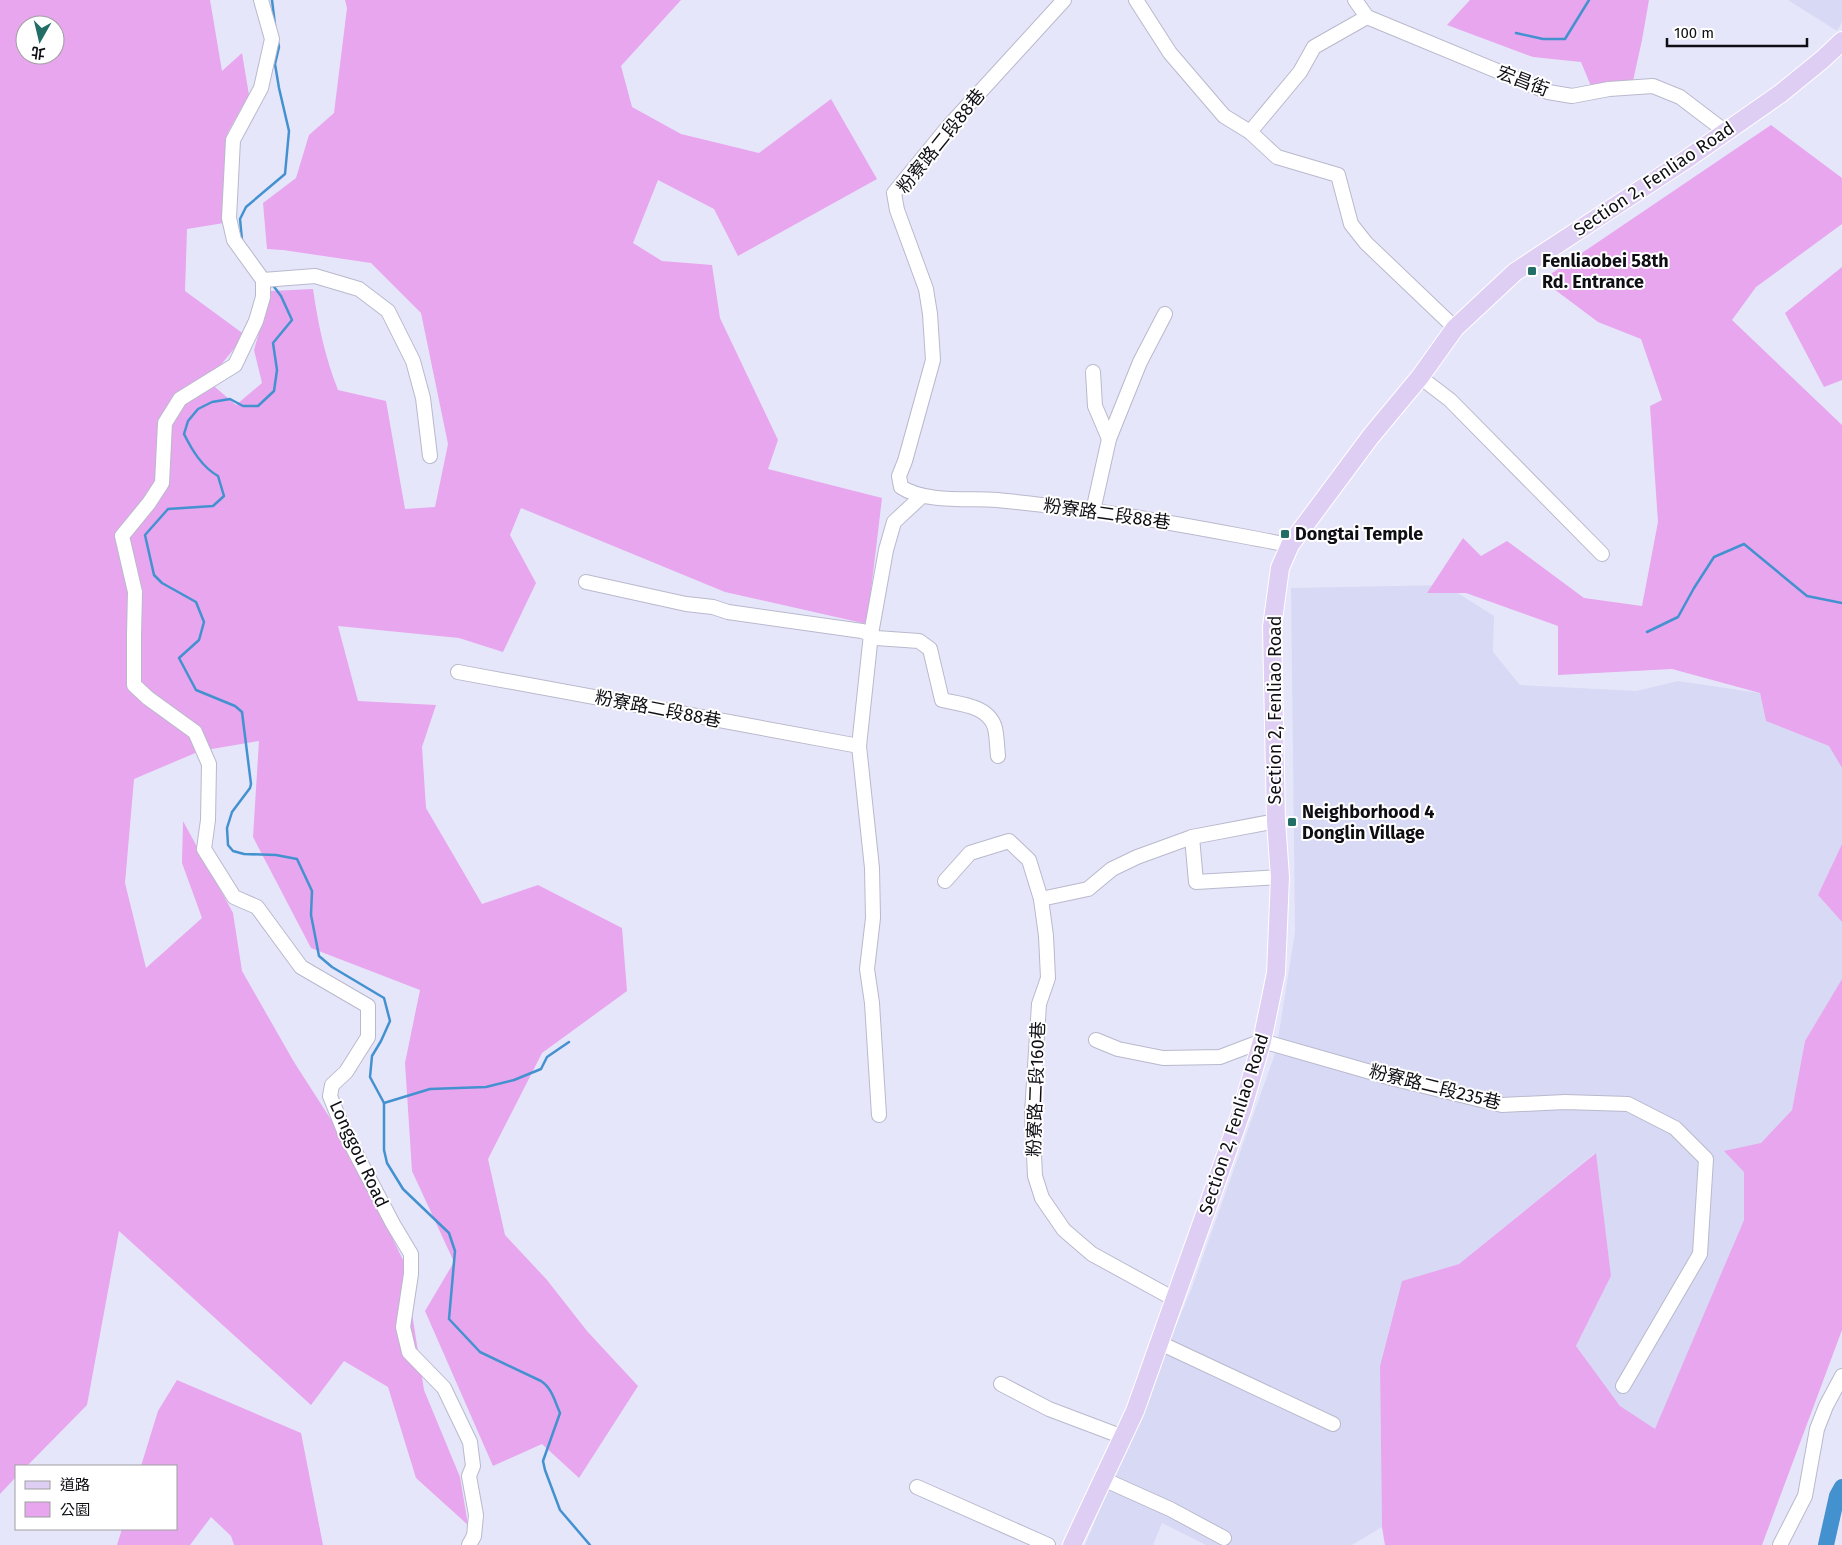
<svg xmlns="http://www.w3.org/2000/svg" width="1842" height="1545" viewBox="0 0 1842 1545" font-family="'Fira Sans','Noto Sans TC',sans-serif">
	<rect width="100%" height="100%" fill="#e6e6fb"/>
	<g fill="#d8d9f4">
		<polygon points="1788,0 1842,0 1842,22 1837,31"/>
		<polygon points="1445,585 1494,616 1493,652 1520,685 1636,691 1678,681 1760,693 1766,721 1829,746 1842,768 1842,844 1818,895 1842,922 1842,979 1805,1041 1792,1110 1761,1143 1744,1172 1744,1220 1655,1430 1620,1406 1576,1346 1611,1276 1595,1153 1459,1264 1402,1281 1380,1366 1382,1527 1352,1545 1206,1545 1162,1523 1153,1545 1085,1545 1191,1290 1276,1051 1295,932 1291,588"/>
	</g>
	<g fill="#e7a6ed" fill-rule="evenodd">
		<path d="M0 0H210L222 71 242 53 249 95 228 132 224 223 187 229 185 291 245 335 208 381 236 405 262 383 254 350 271 291 313 289C318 324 325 357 338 390L386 401 405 509 435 507 448 444 421 313 371 263 283 250 267 249 263 203 296 178 309 135 334 113 347 8 345 0H681L621 66 632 107 681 134 759 153 831 99 877 179 738 256 714 209 658 180 633 243 662 261 712 265 720 318 778 440 768 469 882 498 867 624 725 592 521 508 510 535 536 583 503 652 459 638 338 626 358 701 436 705 422 747 426 808 482 904 538 885 622 928 627 991 542 1053 488 1159 505 1235 547 1280 587 1331 638 1386 579 1478 542 1444 493 1466 425 1311 454 1262 412 1171 405 1063 420 990 311 948 253 837 259 741 200 751 134 779 125 883 146 968 202 918 182 863 183 821 233 913 242 971 294 1062 346 1143 404 1262 424 1390 460 1477 468 1525 416 1478 388 1387 344 1361 311 1405 119 1231 87 1405 27 1466H16V1477L0 1494ZM25 25H55V55H25Z"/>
		<polygon points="1470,0 1649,0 1642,40 1631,90 1593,91 1581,62 1533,57 1447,25"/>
		<polygon points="1771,125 1842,178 1842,224 1756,287 1732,320 1842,425 1842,768 1829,746 1766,721 1760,693 1672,669 1558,675 1558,626 1466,593 1427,593 1463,538 1481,556 1507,541 1584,598 1642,606 1658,522 1650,406 1662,400 1641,339 1598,322 1542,280"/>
		<polygon points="1842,267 1842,380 1824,387 1785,313"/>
		<polygon points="1842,844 1842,922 1818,895"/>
		<polygon points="1842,979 1842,1330 1762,1545 1385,1545 1382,1527 1380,1366 1402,1281 1459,1264 1596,1153 1611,1276 1576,1346 1620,1406 1655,1429 1744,1220 1744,1172 1724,1151 1761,1143 1792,1110 1805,1041"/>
		<polygon points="177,1380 301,1433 323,1545 234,1545 231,1536 211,1517 190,1545 117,1545 122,1529 176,1529 176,1466 141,1466 158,1411"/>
	</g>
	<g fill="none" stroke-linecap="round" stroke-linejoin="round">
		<g stroke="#4491d0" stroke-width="2.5">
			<polyline points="272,0 275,25"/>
			<polyline points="1516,33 1543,39 1565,39 1589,0"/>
			<polyline points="242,240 240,219 246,207 285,174 289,131 279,88 275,64 279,47 278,42"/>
			<path d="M272 284 281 296 292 320 273 343 277 370 274 391 258 406H243L230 399 212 402 198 409 188 421 184 434C192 450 202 467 218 476L224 496 213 506 168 509 145 535 154 575 162 583 196 602 204 622 199 640 179 658 196 690 235 706 242 712 251 784 250 788 232 812 227 828 228 845 233 851 244 854 276 855 297 859 312 891 311 915 319 956 332 967 384 998 390 1021 381 1041 372 1056 370 1077 384 1103V1150L387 1163 403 1189 449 1233 455 1251 449 1319 480 1352 541 1381C552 1388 555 1402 560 1413L543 1461 545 1470 560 1510 590 1545"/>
			<polyline points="1647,632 1678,617 1694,588 1714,557 1744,544 1807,596 1842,603"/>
			<polyline points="384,1103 430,1089 486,1087 514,1080 541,1069 547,1057 569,1042"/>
		</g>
		<polyline stroke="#4491d0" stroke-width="16" points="1826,1545 1837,1496 1842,1487"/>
		<defs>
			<g id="minor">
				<polyline points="261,0 272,39 261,88 233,140 229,218 234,240 263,280 263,297 256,321 235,365 180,399 165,423 162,483 149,503 122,536 135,592 134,635 134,685 148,698 195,732 209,764 208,820 204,849 234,897 257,907 301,967 368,1006 368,1037 346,1072 332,1085 330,1096 344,1131 393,1224 411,1254 411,1274 403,1327 409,1352 444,1388 470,1442 473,1466 469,1476 476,1515 474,1536 469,1545"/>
				<path d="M1064 0 948 127 894 193 897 210 926 289 930 314 933 360 905 461 899 476 901 487C925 503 969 498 997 500 1029 503 1060 507 1092 511 1158 519 1224 533 1290 545"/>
				<polyline points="1136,0 1170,53 1224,116 1250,132 1277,157 1338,175 1351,224 1366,243 1455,328"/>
				<polyline points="1355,0 1367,17 1548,92 1572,96 1609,89 1653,86 1680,97 1726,132"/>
				<polyline points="1250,132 1300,72 1314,47 1367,17"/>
				<polyline points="263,280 315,276 359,289 388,311 413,361 423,398 430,456"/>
				<polyline points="1093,372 1095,406 1109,439"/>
				<polyline points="1420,377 1450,400 1602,554"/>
				<polyline points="1093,511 1109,439 1140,362 1165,314"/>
				<path d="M586 582 686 604 713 607 728 612 862 631 871 634 876 638 919 641 930 649 942 700C961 704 989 706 995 728 997 737 997 747 998 756"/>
				<polyline points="458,672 859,746"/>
				<polyline points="1192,837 1276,821"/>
				<polyline points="945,881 970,853 1009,841 1029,860 1041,899 1046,936 1048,978 1039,1004 1032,1113 1035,1176 1042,1198 1064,1230 1092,1254 1176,1300"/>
				<polyline points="1041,899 1088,889 1112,869 1137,857 1192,837 1196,882 1280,877"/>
				<polyline points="1096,1040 1118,1049 1163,1058 1220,1057 1262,1041 1395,1079 1502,1105 1565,1102 1628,1104 1675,1128 1706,1159 1700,1254 1623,1386"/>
				<polyline points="879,1115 872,1003 867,969 873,918 872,868 859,746 871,634 886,550 894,522 922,496"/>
				<polyline points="1160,1343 1333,1424"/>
				<polyline points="1001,1384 1049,1409 1123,1437"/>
				<polyline points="1103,1479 1170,1509 1224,1538"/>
				<polyline points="917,1487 1048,1545"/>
				<polyline points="1780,1545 1805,1496 1817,1429 1826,1406 1842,1376"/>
			</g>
			<polyline id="major" points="1072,1545 1135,1411 1242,1110 1262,1041 1276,973 1280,877 1276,821 1272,627 1280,568 1290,545 1371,436 1420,377 1455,328 1515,272 1684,161 1780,94 1823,59 1842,41"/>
		</defs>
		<use href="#minor" stroke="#b9b9cd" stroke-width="16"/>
		<use href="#major" stroke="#fff" stroke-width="20"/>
		<use href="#minor" stroke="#fff" stroke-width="14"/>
		<use href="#major" stroke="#dfcef4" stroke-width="18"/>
	</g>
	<g fill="#236d67" stroke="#fff" stroke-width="2">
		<rect x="1527" y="266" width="10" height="10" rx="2.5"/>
		<rect x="1280" y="529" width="10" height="10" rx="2.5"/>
		<rect x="1287" y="817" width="10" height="10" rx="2.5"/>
	</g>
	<g text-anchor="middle" stroke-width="4" stroke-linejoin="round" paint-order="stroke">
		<g font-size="18" fill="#0e0e14" stroke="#fff">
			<text transform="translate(1523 81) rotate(21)" y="6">宏昌街</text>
			<text transform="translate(941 141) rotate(-51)" y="6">粉寮路二段88巷</text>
			<text transform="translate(1654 179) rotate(-34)" y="6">Section 2, Fenliao Road</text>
			<text transform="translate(1107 514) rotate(8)" y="6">粉寮路二段88巷</text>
			<text transform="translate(658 709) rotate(11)" y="6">粉寮路二段88巷</text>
			<text transform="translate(1275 710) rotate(-90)" y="6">Section 2, Fenliao Road</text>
			<text transform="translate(1435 1087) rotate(14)" y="6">粉寮路二段235巷</text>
			<text transform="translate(1036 1089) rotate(-88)" y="6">粉寮路二段160巷</text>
			<text transform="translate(1234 1124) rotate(-72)" y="6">Section 2, Fenliao Road</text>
			<text transform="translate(359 1154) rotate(65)" y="6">Longgou Road</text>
		</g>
		<g font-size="18" font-weight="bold" fill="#0e0e14" stroke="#fff" text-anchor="start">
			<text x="1542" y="267">Fenliaobei 58th<tspan x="1542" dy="21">Rd. Entrance</tspan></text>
			<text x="1295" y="540">Dongtai Temple</text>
			<text x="1302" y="818">Neighborhood 4<tspan x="1302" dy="21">Donglin Village</tspan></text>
		</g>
	</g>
	<rect x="15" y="1465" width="162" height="65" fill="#ffffff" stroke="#9f9fa1"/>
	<rect x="25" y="1481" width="25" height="8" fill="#dfcef4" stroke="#9f9fa1"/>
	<text x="60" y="1490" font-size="15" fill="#0e0e14">道路</text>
	<rect x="25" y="1502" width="25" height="15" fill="#e7a6ed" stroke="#9f9fa1"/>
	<text x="60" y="1515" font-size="15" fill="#0e0e14">公園</text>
	<g transform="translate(40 40) rotate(188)"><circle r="24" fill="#ffffff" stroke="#9f9fa1"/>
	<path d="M0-4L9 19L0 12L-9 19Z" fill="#236d67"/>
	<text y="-8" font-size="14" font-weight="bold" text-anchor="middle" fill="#0e0e14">北</text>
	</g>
	<path d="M1667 38v8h140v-8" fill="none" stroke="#0e0e14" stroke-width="2.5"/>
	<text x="1674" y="38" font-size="15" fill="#0e0e14" stroke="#ffffff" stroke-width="4" paint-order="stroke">100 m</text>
</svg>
